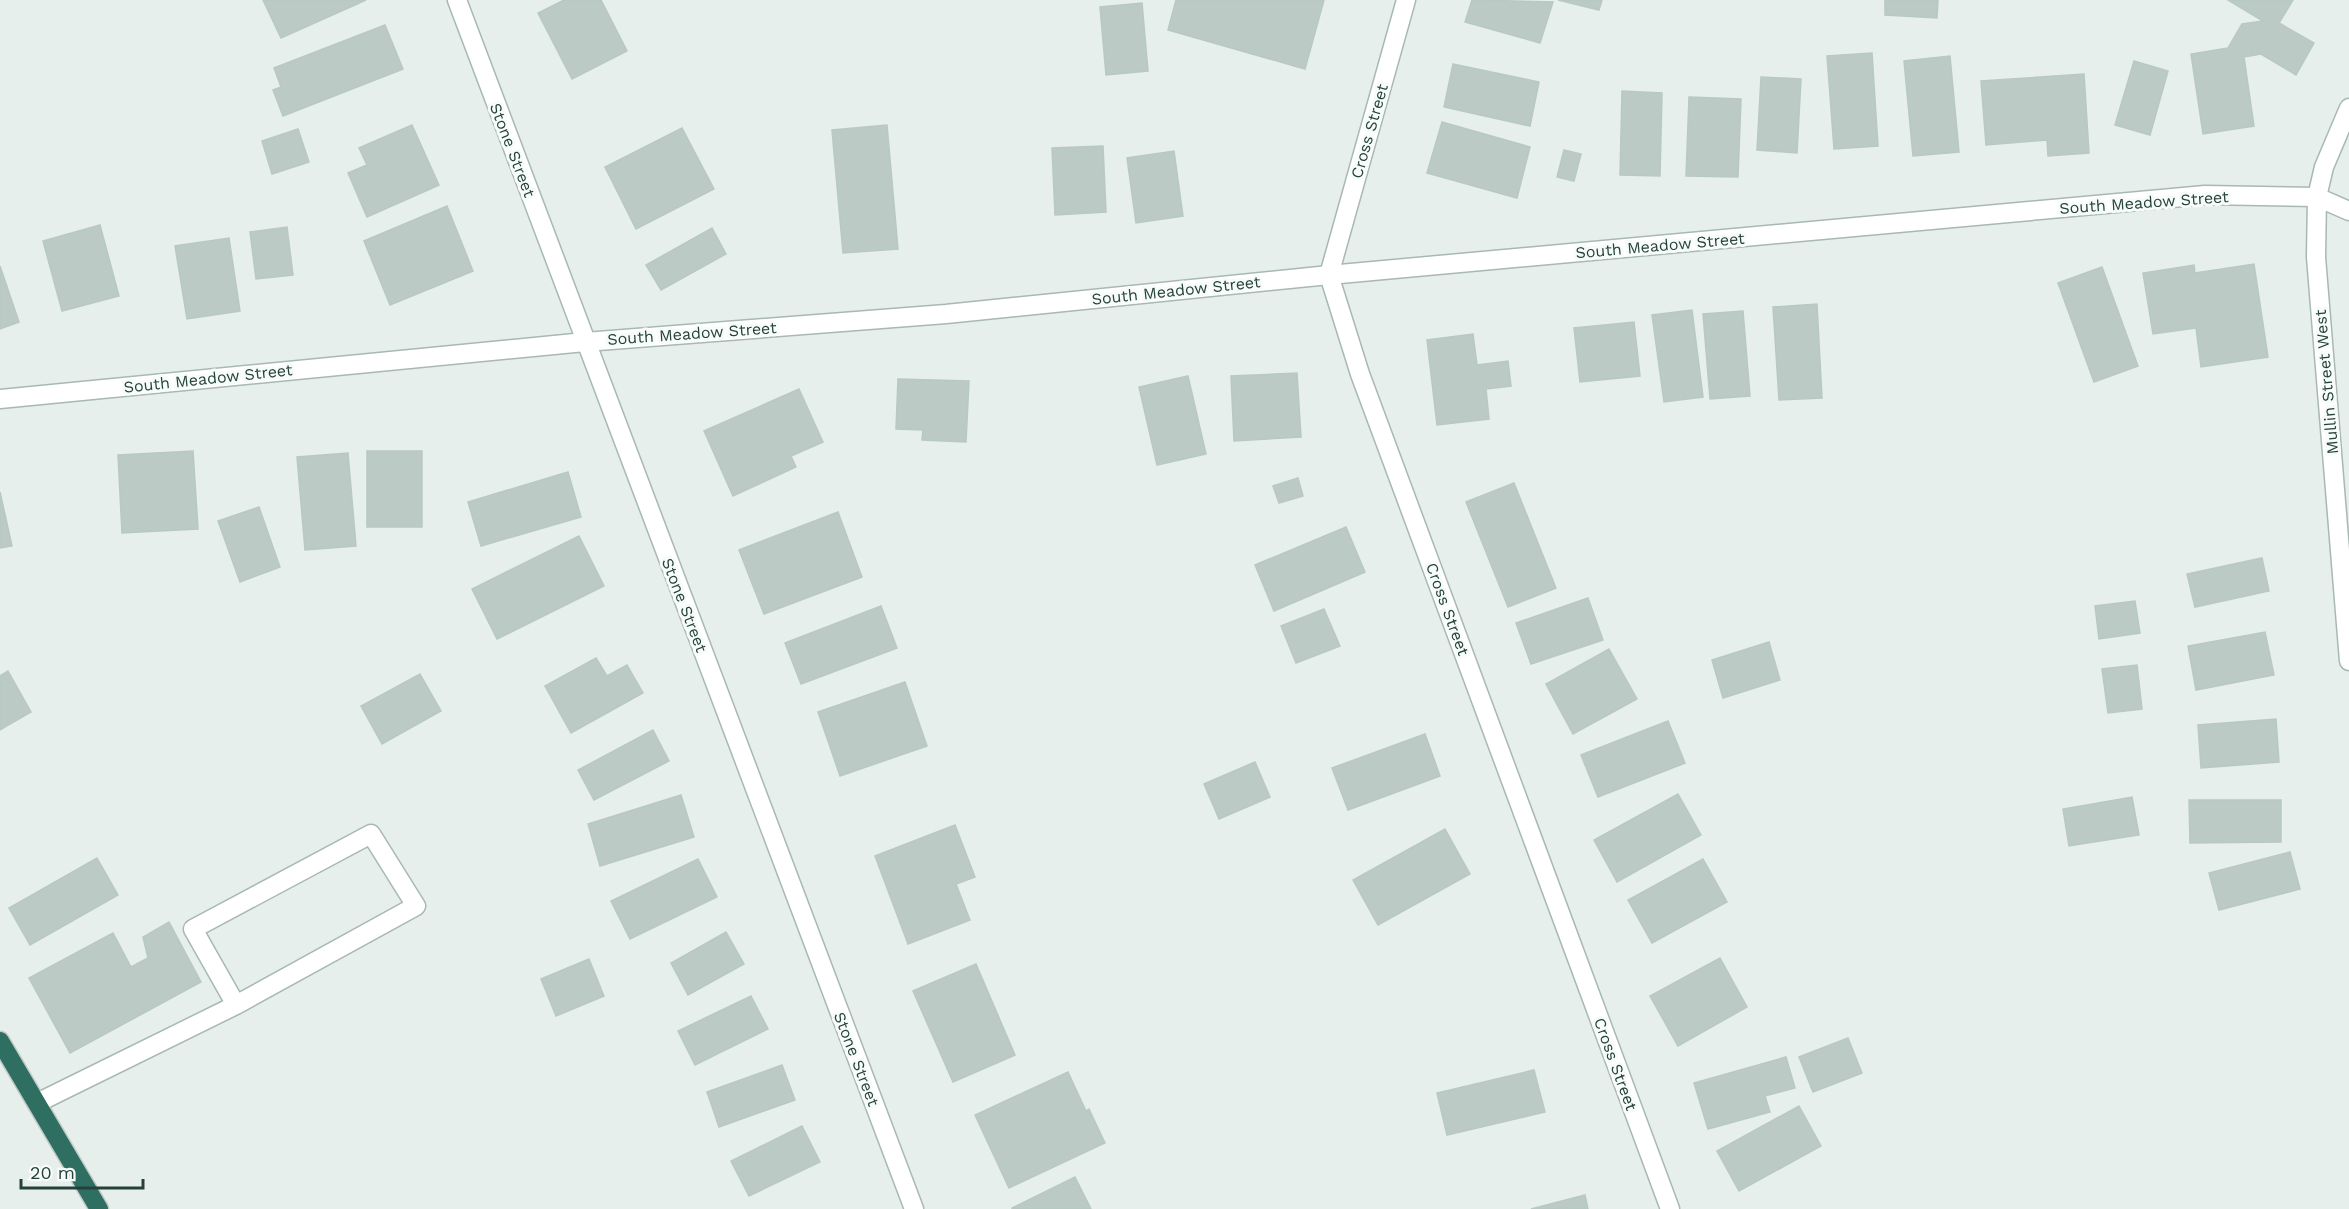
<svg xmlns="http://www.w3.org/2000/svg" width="2349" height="1209" viewBox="0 0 2349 1209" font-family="'Work Sans',sans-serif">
	<rect width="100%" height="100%" fill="#e6efeb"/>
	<g fill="#bbcac4" stroke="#b8c9c2" stroke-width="1.5">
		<polygon points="263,0 366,0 281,38"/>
		<polygon points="564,0 601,0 627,51 572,79 538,13"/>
		<polygon points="1176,0 1324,0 1305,69 1168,30"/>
		<polygon points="1472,0 1553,2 1540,43 1465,22"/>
		<polygon points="1558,0 1602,0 1599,10"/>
		<polygon points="1885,0 1938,0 1937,18 1885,15"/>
		<polygon points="2228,0 2293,0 2279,23 2314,43 2296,75 2261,54 2244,57 2254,126 2203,134 2191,54 2228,48 2242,24 2263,21"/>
		<polygon points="1142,3 1148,71 1106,75 1100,7"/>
		<polygon points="385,25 403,69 283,116 273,90 281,87 274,68"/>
		<polygon points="1872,53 1878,146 1834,149 1827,56"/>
		<polygon points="1950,56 1959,152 1913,156 1904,61"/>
		<polygon points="2134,61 2168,71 2150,135 2115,125"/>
		<polygon points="1453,64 1539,82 1530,126 1444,107"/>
		<polygon points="2084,74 2089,153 2048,156 2047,140 1986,145 1981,81"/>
		<polygon points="1761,77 1801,79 1797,153 1757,150"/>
		<polygon points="1622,91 1662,93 1660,176 1620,175"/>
		<polygon points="1689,97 1741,99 1738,177 1686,176"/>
		<polygon points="1442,122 1530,147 1517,198 1427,173"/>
		<polygon points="412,125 439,185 367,217 348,173 367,165 359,148"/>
		<polygon points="887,125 898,249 843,253 832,130"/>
		<polygon points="682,128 714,189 636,229 605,167"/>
		<polygon points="298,129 309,162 272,174 262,141"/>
		<polygon points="1103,146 1106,212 1055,215 1052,148"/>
		<polygon points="1564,150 1581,154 1574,181 1557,177"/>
		<polygon points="1174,151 1183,216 1136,223 1127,158"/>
		<polygon points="447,206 473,271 390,305 364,241"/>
		<polygon points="100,225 119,296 62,311 43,241"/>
		<polygon points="287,227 293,275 256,279 250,232"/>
		<polygon points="712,228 726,254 661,290 646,265"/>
		<polygon points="229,238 240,311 187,319 175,246"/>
		<polygon points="2254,264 2268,357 2201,367 2196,328 2153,334 2143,273 2194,265 2195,273"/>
		<polygon points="0,266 19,322 0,329"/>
		<polygon points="2102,267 2138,366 2094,382 2058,283"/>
		<polygon points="1817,304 1822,398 1779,400 1773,307"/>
		<polygon points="1692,310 1703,397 1664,402 1652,315"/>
		<polygon points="1743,311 1750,396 1710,399 1703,314"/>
		<polygon points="1634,322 1640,376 1580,382 1574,328"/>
		<polygon points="1473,334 1477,365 1508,361 1511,386 1486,389 1489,419 1437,425 1427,340"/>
		<polygon points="1297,373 1301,437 1234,441 1231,376"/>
		<polygon points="1188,376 1206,454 1157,465 1139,387"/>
		<polygon points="898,379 969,381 966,442 922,440 923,430 896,429"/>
		<polygon points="799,389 823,442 791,456 796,467 733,496 704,431"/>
		<polygon points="193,451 198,529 122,533 118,455"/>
		<rect x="367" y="451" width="55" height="76"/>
		<polygon points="348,453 356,546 305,550 297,457"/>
		<polygon points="568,472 581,517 481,546 468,502"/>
		<polygon points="1298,478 1303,496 1279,503 1273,486"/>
		<polygon points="1514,483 1556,588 1508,607 1466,502"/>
		<polygon points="0,492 12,546 0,548"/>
		<polygon points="259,507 280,567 240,582 218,521"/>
		<polygon points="838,512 862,577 764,614 739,550"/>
		<polygon points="1346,527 1365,572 1274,611 1255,565"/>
		<polygon points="579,536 604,586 497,639 472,589"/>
		<polygon points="2262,558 2269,591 2195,607 2187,574"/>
		<polygon points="1588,598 1603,640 1531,664 1516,623"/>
		<polygon points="2135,601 2140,633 2099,639 2095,606"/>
		<polygon points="881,606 897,648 801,684 785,643"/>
		<polygon points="1324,609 1340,646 1296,663 1281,626"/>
		<polygon points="2265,632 2274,675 2196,690 2188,646"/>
		<polygon points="1769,642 1780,680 1723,698 1712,660"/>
		<polygon points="1609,649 1637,699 1573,734 1546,684"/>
		<polygon points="596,658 607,676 627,665 643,693 571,733 545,686"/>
		<polygon points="2137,665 2142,709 2108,713 2102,669"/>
		<polygon points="8,671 31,712 0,730 0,676"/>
		<polygon points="420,674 441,711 382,744 361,706"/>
		<polygon points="905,682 927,746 840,776 818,712"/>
		<polygon points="2276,719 2279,762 2201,768 2198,725"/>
		<polygon points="1668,721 1685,763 1598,797 1581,755"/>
		<polygon points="653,730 669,761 594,800 578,770"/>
		<polygon points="1425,734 1440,776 1348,810 1332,768"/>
		<polygon points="1255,762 1270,797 1219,819 1204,784"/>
		<polygon points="1678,794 1701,835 1617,882 1594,840"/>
		<polygon points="681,795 694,837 600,866 588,824"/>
		<polygon points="2132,797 2139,835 2069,846 2063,809"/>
		<polygon points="2189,800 2281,800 2281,842 2190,843"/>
		<polygon points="955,825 975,877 956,884 970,920 908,944 875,856"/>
		<polygon points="1445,829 1470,874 1378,925 1353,880"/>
		<polygon points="2290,852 2300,889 2219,910 2209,873"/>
		<polygon points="97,858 118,895 30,945 9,908"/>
		<polygon points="698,859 717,897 630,939 611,901"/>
		<polygon points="1703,859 1727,902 1652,943 1628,900"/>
		<polygon points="169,922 201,982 70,1053 29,978 113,933 131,967 148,958 143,937"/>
		<polygon points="726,932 744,964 688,995 671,963"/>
		<polygon points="1720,958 1747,1007 1678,1046 1650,996"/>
		<polygon points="589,959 604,996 556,1016 541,979"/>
		<polygon points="976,964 1015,1055 953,1082 913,991"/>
		<polygon points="751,996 768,1029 695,1065 678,1031"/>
		<polygon points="1848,1038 1862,1073 1813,1092 1799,1057"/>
		<polygon points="1786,1057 1795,1088 1765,1096 1770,1112 1708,1129 1694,1083"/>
		<polygon points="782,1065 795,1100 719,1127 707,1092"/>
		<polygon points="1534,1070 1545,1112 1447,1135 1437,1093"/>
		<polygon points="1068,1072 1086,1111 1089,1109 1105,1143 1009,1188 975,1115"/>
		<polygon points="1799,1106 1821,1146 1739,1191 1717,1151"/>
		<polygon points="802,1126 820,1162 749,1196 731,1161"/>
		<polygon points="1075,1177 1091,1209 1012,1209 1012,1208"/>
		<polygon points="1585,1195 1588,1209 1531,1209"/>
	</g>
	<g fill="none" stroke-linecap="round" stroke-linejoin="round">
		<defs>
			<g id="minor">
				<polyline points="457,0 914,1209"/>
				<polyline points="1406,0 1329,275 1360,374 1670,1209"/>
				<polyline points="2349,108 2324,167 2317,197 2316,257 2349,661"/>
				<polyline points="0,399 585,342 946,314 1329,275 2205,195 2317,197 2349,211"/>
				<polyline points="37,1103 236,1005 193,929 371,834 416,906 236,1005"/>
			</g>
			<polyline id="highway" points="0,1041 99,1209"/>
		</defs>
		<use href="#minor" stroke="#a8b8b2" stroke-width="21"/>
		<use href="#highway" stroke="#c2cac8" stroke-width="21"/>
		<use href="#minor" stroke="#fff" stroke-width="18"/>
		<use href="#highway" stroke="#2f6f62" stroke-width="18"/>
	</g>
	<g text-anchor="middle" stroke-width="6" stroke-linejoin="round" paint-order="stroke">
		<g font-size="16" fill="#24423a" stroke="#f7fbf9">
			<text transform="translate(1369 131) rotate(-74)" y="6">Cross Street</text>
			<text transform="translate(513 150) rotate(69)" y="6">Stone Street</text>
			<text transform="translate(2144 202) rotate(-4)" y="6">South Meadow Street</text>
			<text transform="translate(1660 245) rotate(-5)" y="6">South Meadow Street</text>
			<text transform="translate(1176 290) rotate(-6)" y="6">South Meadow Street</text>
			<text transform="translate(692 333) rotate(-4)" y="6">South Meadow Street</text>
			<text transform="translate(208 378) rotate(-6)" y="6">South Meadow Street</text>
			<text transform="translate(2326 382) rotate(-95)" y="6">Mullin Street West</text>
			<text transform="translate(685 605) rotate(69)" y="6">Stone Street</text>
			<text transform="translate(1448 609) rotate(70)" y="6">Cross Street</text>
			<text transform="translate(857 1059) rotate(69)" y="6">Stone Street</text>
			<text transform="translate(1616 1064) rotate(70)" y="6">Cross Street</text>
		</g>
	</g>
	<path d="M21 1179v9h122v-9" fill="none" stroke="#24423a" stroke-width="3"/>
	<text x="30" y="1179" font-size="18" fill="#24423a" stroke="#f7fbf9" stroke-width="4.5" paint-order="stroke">20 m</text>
</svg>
